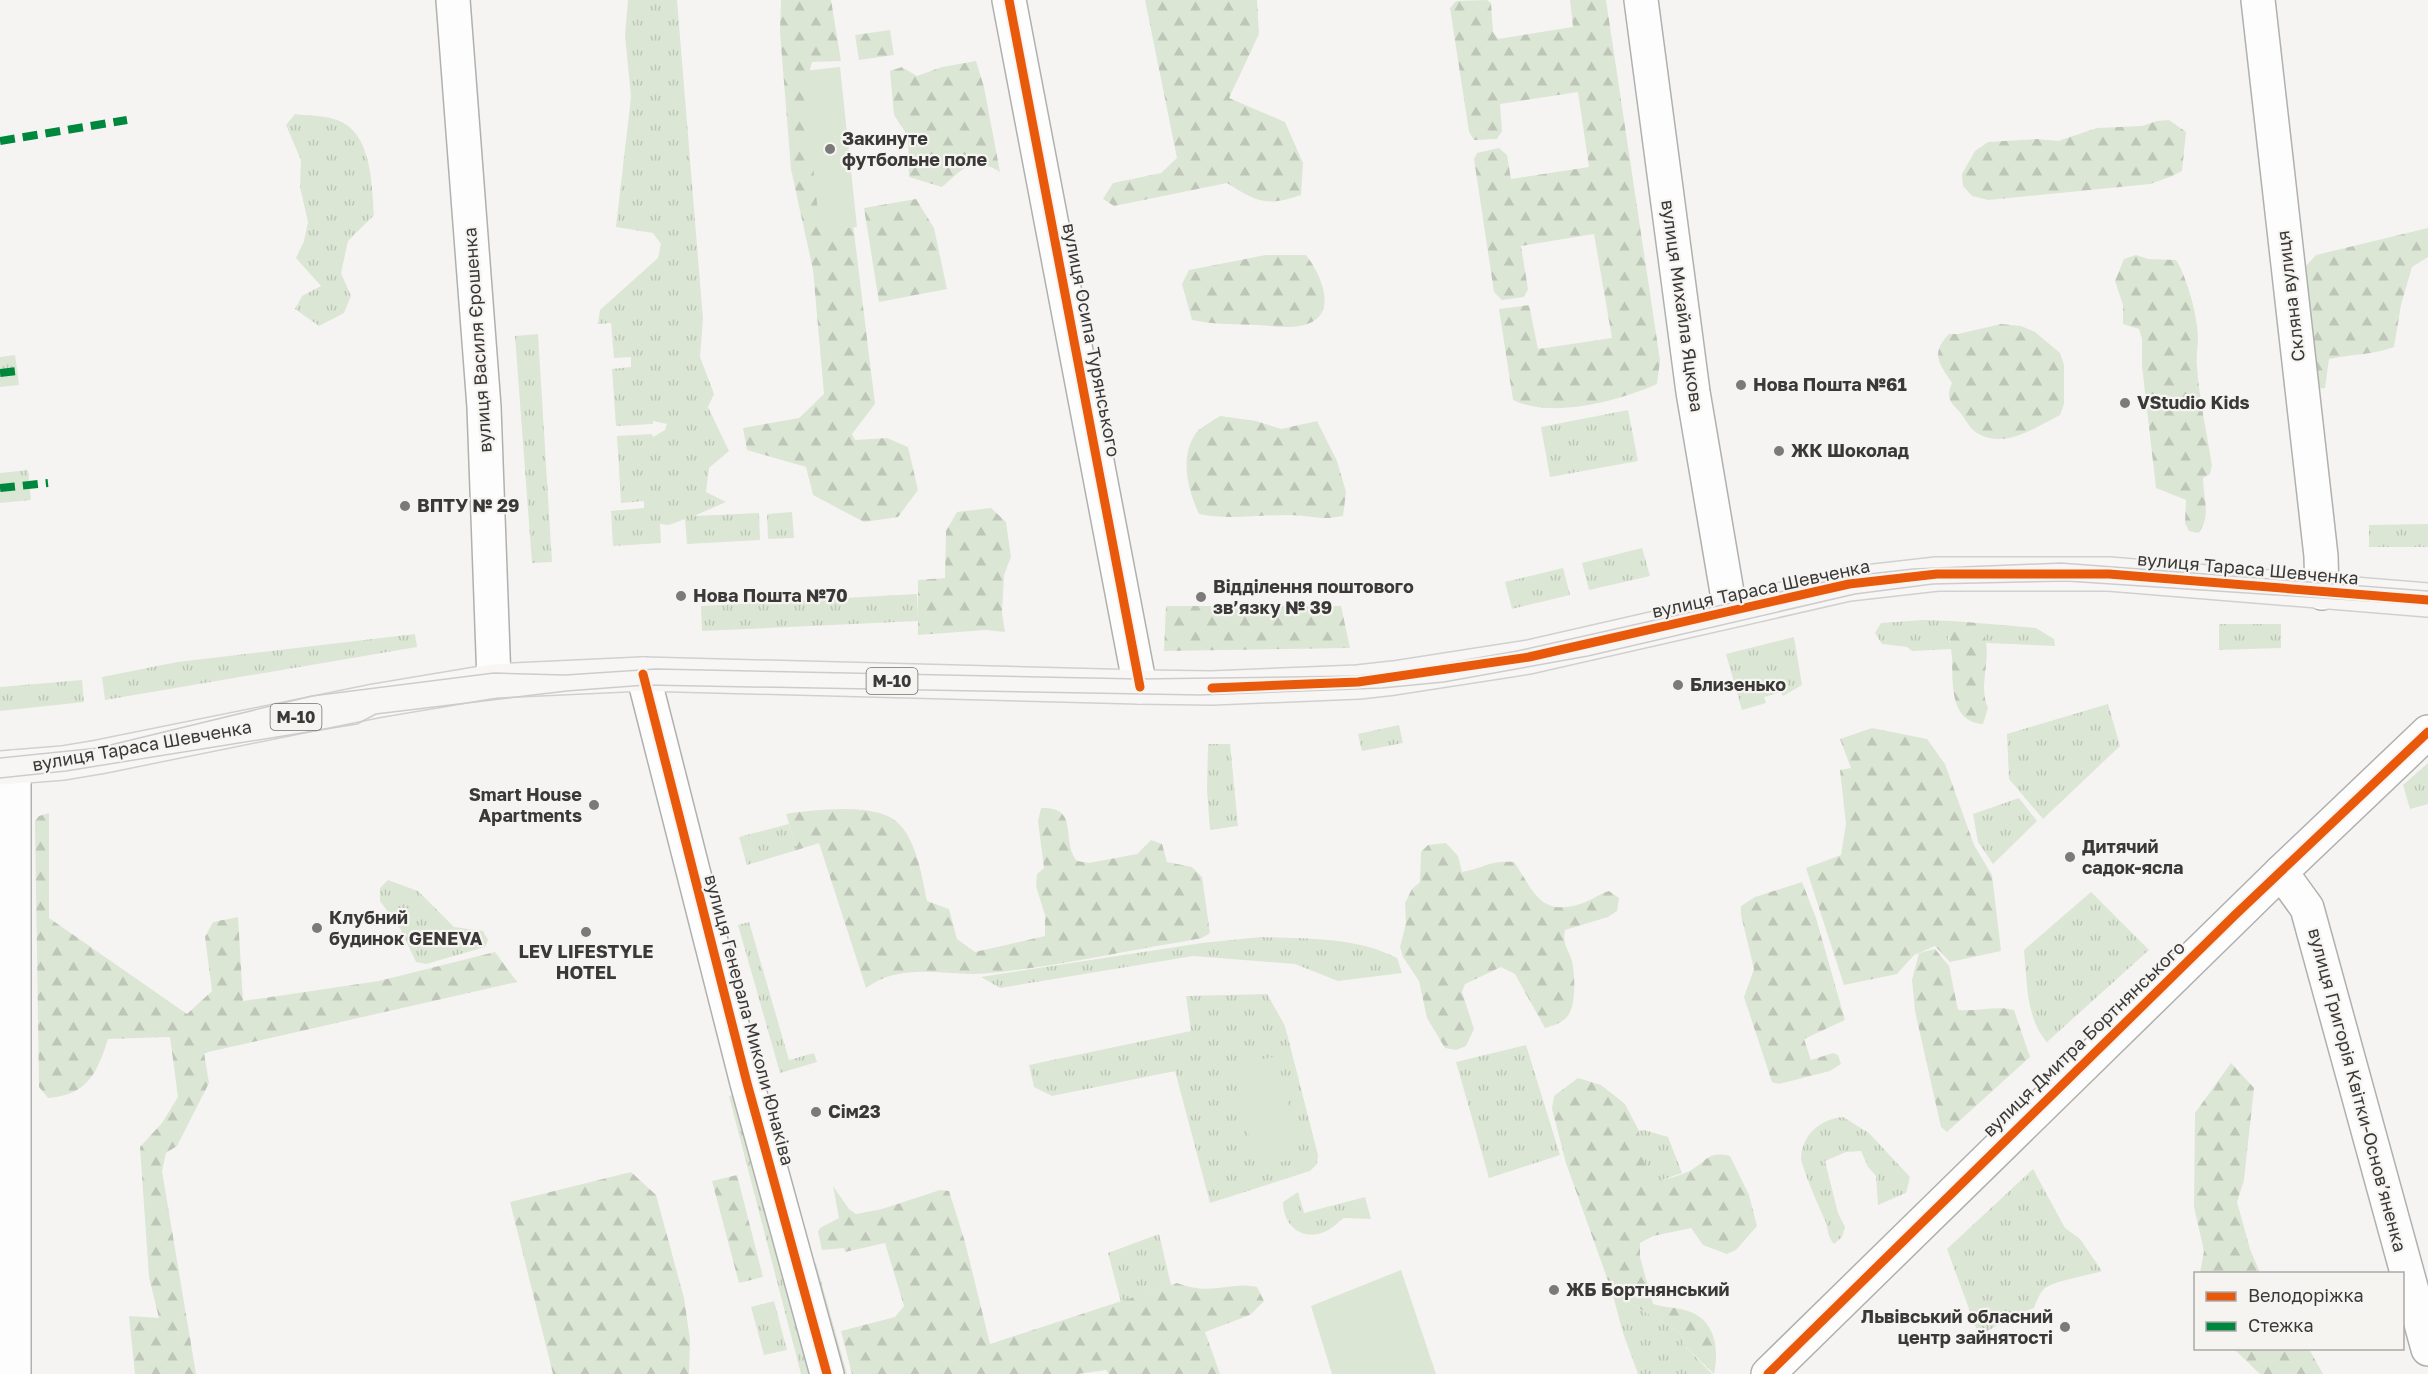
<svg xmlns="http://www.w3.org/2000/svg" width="2428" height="1374" viewBox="0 0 2428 1374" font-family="'Golos Text',sans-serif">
	<defs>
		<pattern id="grass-tufts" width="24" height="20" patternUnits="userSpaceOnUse" patternTransform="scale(1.5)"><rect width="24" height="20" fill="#dce6d5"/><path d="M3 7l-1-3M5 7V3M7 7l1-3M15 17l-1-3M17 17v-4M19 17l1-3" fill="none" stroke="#bec6b8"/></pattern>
		<pattern id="forest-firs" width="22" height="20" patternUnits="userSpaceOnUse" patternTransform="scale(1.5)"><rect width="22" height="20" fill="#dce6d5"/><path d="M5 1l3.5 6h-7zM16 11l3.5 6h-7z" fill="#bec6b8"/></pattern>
	</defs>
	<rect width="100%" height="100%" fill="#f5f4f2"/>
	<g fill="url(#grass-tufts)">
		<polygon points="628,0 677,0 703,319 700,357 714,394 708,407 729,451 709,468 706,492 726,502 694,516 759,513 760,540 687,544 685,519 669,525 660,524 661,543 613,546 611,511 644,508 644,501 621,503 617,436 652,434 653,437 665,430 667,424 653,421 653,424 616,426 612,369 631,367 631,357 614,358 611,323 598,324 600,310 658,258 661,244 653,233 616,227 631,97 625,35"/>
		<path d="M295 114C309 116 325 115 337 120 372 132 372 185 374 215L348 241 341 273 351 296 344 313 319 326 295 309 302 296 321 286 296 258 304 241 308 222 300 187 301 160 286 125Z"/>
		<polygon points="538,334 552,562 532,563 515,336"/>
		<polygon points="15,355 19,385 0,387 0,357"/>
		<polygon points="1628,410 1638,461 1550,477 1541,427"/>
		<polygon points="28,470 31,500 0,503 0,473"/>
		<polygon points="792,512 794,538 768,539 767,514"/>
		<polygon points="2428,524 2428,547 2369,547 2369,525"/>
		<polygon points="1642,548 1650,576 1589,590 1582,563"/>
		<polygon points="1563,568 1570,595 1512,609 1505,582"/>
		<polygon points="917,594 918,621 702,631 701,606"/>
		<polygon points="1923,620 1952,621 1948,639 1952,649 1912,651 1907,647 1882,644 1875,633 1881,623"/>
		<polygon points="1978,623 2036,628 2054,639 2055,646 1987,643"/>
		<polygon points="2219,624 2281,624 2281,648 2219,650"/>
		<polygon points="415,634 417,647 105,700 102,677 177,662"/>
		<polygon points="1794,637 1802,685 1783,696 1781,692 1764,697 1766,703 1742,710 1726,654"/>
		<polygon points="82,680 84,702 0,711 0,687"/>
		<polygon points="2108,704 2120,746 2043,819 2009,779 2007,734"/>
		<polygon points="1399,725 1403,743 1362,751 1358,734"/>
		<polygon points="1208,744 1230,744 1238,826 1210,830 1207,790"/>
		<polygon points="2428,763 2428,804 2410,809 2403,785"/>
		<polygon points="2019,798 2037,821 1993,864 1978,842 1973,814"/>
		<polygon points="789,824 797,850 747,865 739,837"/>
		<polygon points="388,880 418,891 454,927 483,931 488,940 485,947 426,964 416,962 401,930 380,901 380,888"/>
		<path d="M2091 892 2149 950 2047 1042C2026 1019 2027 981 2024 950Z"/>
		<polygon points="749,922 789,1060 814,1053 817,1062 780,1073 738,925"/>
		<path d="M1261 937C1307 939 1356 937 1397 958L1402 973 1338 981 1295 964 1193 956 1000 988 981 977 1202 943Z"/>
		<polygon points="1267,994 1285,1026 1318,1155 1317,1164 1310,1171 1210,1203 1175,1071 1052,1096 1034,1087 1029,1065 1191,1031 1186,996"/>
		<polygon points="1526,1045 1560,1155 1489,1178 1456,1062"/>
		<polygon points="749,1091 801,1270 816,1263 847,1374 801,1374 729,1096"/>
		<path d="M1843 1117 1869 1133 1910 1177 1906 1193 1878 1205 1876 1176 1868 1167 1861 1151 1846 1152 1825 1161 1838 1213 1845 1227 1842 1237 1834 1244C1826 1235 1829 1228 1824 1218 1820 1209 1801 1166 1801 1158 1802 1134 1821 1119 1843 1117Z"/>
		<polygon points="1644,1130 1668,1137 1682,1173 1633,1190 1614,1133"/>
		<path d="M2033 1169 2065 1228 2080 1239 2102 1271C2087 1276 2051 1281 2043 1290 2039 1295 2036 1302 2034 1308 2010 1316 2000 1324 1979 1336L1947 1249Z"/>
		<path d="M1298 1192 1304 1213 1365 1197 1371 1219 1344 1218C1338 1222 1331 1230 1324 1232 1301 1241 1283 1225 1283 1202Z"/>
		<polygon points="1159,1234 1171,1285 1121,1302 1108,1253"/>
		<polygon points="1612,1292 1680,1333 1685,1346 1712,1374 1638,1374 1623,1333"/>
		<polygon points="774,1301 787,1350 764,1355 751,1307"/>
	</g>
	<g fill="url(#forest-firs)">
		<polygon points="781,0 831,0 841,61 812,62 808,77 817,196 833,209 852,216 875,404 852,434 855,440 887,438 908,447 918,490 898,517 864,522 813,495 806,467 747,450 743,428 799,418 824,394 813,270 791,169 780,33"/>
		<path d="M1145 0H1257L1259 34 1229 98 1285 122 1303 163 1301 195C1266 207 1257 202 1227 183L1114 206 1103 199 1113 183 1161 173 1177 158Z"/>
		<path d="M1487 0 1491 3 1493 32 1498 39 1573 27 1570 0H1606L1660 360 1657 384C1619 401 1552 419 1513 400L1499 309 1529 305 1538 349 1612 338 1594 234 1521 246 1528 289 1524 297 1502 300 1494 292 1474 159 1477 153 1499 148 1507 155 1511 179 1589 167 1578 92 1500 104 1502 131 1497 139 1474 140 1469 132 1450 8 1456 1Z"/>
		<polygon points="890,30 894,55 859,60 855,35"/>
		<path d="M976 61 984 87 1000 172C972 155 963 169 942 187L909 177 908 136 894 115 890 71 902 67 917 76 942 67Z"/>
		<polygon points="2169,120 2186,132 2182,171 2170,177 2150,184 1988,200 1972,196 1963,186 1962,174 1975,151 1988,142 2037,139 2058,141 2097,128 2142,126 2157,121"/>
		<polygon points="916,199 934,228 947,289 879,302 864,208"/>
		<path d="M2428 228V257L2412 267 2401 305 2394 347C2373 355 2351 354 2329 359L2325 388 2315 389 2304 268 2316 255Z"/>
		<path d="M1266 255H1306C1321 274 1340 316 1304 325 1289 329 1273 326 1258 325 1235 324 1215 325 1192 320L1182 284 1189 270Z"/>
		<path d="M2136 255 2148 259 2176 260C2187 277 2198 317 2198 338 2198 347 2196 356 2197 366 2199 399 2207 433 2212 466L2210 474 2203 478C2203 497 2212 518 2198 533L2189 531 2185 523 2186 500 2156 488 2142 366V339L2139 329 2123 324V305L2115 281 2124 259Z"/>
		<path d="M2001 324 2021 326 2035 332 2060 353 2064 365V404L2060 415C2036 427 2005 450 1977 433 1969 428 1965 418 1959 411 1949 401 1946 396 1952 383 1939 363 1930 354 1949 334H1958Z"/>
		<path d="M1220 416 1256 421 1281 429 1317 421 1337 461 1346 492 1343 516C1317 521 1312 515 1288 515 1257 515 1229 520 1199 514 1188 490 1180 460 1194 436 1198 428 1213 421 1220 416Z"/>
		<polygon points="991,508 1006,522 1011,557 1004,575 1002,613 1005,632 986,630 918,635 918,580 945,578 946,531 957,512"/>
		<polygon points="1166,606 1341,606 1350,648 1164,651"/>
		<path d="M1952 621 1978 623C1998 648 1976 682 1988 708L1983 724C1949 722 1953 682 1952 657 1951 642 1946 636 1952 621Z"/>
		<polygon points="1872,728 1927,739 1945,764 1974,845 1992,875 2001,951 1950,962 1935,946 1914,955 1897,974 1844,985 1806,868 1841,855 1846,824 1840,770 1851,768 1840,739"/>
		<path d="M1041 808C1081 807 1060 840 1077 861L1089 863 1137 854 1151 840 1162 844 1167 862 1192 867 1202 877 1210 933 1202 938 1175 943C1114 953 1052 967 990 973 946 978 905 960 866 988L819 843 797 850 786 814C813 810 877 802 898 823 917 841 922 877 927 901L949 909 957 939 975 952 1045 936V915L1036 886 1037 874 1044 868 1038 821Z"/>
		<path d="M49 813V918L187 1014 212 991 205 937 213 922 238 917 243 1001 379 981 495 952 517 982 204 1053 209 1083 177 1146 166 1153 162 1171 196 1374H135L129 1316 159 1318 149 1277 140 1147 162 1123 178 1097 170 1037 108 1039C97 1074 87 1095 48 1098L39 1087 35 821 39 816Z"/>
		<path d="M1446 843 1458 856 1462 872C1484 868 1490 860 1514 862 1534 891 1540 918 1583 903 1592 900 1599 894 1609 891L1619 898 1617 911 1608 917 1565 930C1562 945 1568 948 1572 961 1575 973 1576 1003 1569 1014 1564 1023 1554 1025 1545 1028L1515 974 1501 967 1465 984 1462 992 1474 1029 1466 1046 1456 1050 1445 1048 1427 1018 1419 981 1403 957 1400 947 1406 923 1405 903 1412 889 1420 882 1421 852 1428 845Z"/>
		<polygon points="1802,882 1816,918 1845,1020 1804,1039 1811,1060 1833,1053 1838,1055 1841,1064 1830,1071 1779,1084 1772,1082 1744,997 1754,969 1741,915 1741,906 1755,897"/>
		<path d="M1935 949 1949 966 1958 1010C1976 1012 1996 1005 2014 1010L2030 1057 1947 1132 1941 1127 1915 1011 1912 980 1919 953Z"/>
		<polygon points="2231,1063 2254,1088 2244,1180 2237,1202 2250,1249 2260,1273 2200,1273 2204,1251 2194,1207 2195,1113"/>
		<path d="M1578 1078 1601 1085 1625 1104 1638 1129 1645 1163 1652 1183C1664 1179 1682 1176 1693 1169 1707 1160 1709 1151 1730 1156L1749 1195 1757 1226 1736 1250 1727 1254 1703 1245 1691 1228 1653 1236 1640 1243V1257L1653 1304C1662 1307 1671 1307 1680 1309 1714 1315 1720 1345 1714 1374L1685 1346 1680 1333 1612 1292 1566 1163 1552 1109 1554 1096Z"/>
		<polygon points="631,1172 656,1195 684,1298 690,1340 689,1374 553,1374 510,1202"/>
		<polygon points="737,1175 763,1277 739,1283 712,1181"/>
		<path d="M833 1186 849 1209 856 1214 882 1209 940 1190 949 1191 965 1242 990 1344 1177 1283C1212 1296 1225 1282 1257 1287L1264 1301 1250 1315 1205 1332 1220 1374H1109L1106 1370 1078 1374H852L841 1331 895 1317 904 1306 885 1243 845 1252 844 1248 822 1250 818 1232 820 1228 839 1218Z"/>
		<polygon points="2234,1349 2309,1349 2323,1374 2260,1374"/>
	</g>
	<g fill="#dce6d5">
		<polygon points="840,67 857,227 820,231 803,71"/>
		<polygon points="1277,1056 1301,1157 1257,1168 1232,1066"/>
		<polygon points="1401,1270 1436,1374 1332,1374 1311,1306"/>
	</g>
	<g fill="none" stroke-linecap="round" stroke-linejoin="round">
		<defs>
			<g id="street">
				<polyline points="1009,0 1140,687"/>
				<polyline points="1641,0 1693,392 1730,610"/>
				<polyline points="2258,0 2321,556 2322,593"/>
				<polyline points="643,674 747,1083 827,1374"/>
				<polyline points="14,767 14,1374"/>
				<polyline points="1768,1374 2281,872"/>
			</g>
			<g id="secondary">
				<polyline points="453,0 484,407 494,681"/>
				<polyline points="2428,732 2281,872 2307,908 2428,1349"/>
			</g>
			<polyline id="primary" points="0,768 63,763 99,757 375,701 494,681 643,674 1140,687 1212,688 1358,682 1394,678 1529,657 1849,584 1937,574 2109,574 2428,600"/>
		</defs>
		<use href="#street" stroke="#b0b0ae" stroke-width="36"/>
		<use href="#secondary" stroke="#b0b0ae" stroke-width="36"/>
		<use href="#primary" stroke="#d0d0cf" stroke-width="36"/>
		<use href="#street" stroke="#fefdfd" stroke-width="33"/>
		<use href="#secondary" stroke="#fefdfd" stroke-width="33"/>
		<use href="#primary" stroke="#f8f5f5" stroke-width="33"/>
		<g stroke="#cdcccc" stroke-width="1.5">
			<polyline points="0,758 98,748 312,696 494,673 565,675 656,669 1139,679 1357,676 1403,671 1517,651 1851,576 1913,569 2061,563 2428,591"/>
			<polyline points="0,778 66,771 357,724 376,714 567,691 646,685 1200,695 1382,688 1444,682 1588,656 1855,594 1933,584 2066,581 2428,605"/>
		</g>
		<g stroke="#00873e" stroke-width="8" stroke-dasharray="15 8" stroke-linecap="butt">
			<polyline points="0,141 127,120"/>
			<polyline points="0,373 17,371"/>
			<polyline points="0,488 48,483"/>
		</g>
		<defs>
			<g id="cycleway">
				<polyline points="1009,0 1140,687"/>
				<polyline points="643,674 747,1083 827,1374"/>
				<polyline points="1212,688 1358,682 1529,657 1849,584 1937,574 2109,574 2428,600"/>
				<polyline points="1768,1374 2235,915 2428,732"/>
			</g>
		</defs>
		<use href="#cycleway" stroke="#f6f4f1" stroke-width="13"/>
		<use href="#cycleway" stroke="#e8590c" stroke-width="9"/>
	</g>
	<g fill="#7b7a79" stroke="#f6f4f1" stroke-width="2">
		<circle cx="830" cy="149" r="6"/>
		<circle cx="1741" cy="385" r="6"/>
		<circle cx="2125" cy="403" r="6"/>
		<circle cx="1779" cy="451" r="6"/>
		<circle cx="405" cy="506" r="6"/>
		<circle cx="681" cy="596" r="6"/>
		<circle cx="1201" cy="597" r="6"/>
		<circle cx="1678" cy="685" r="6"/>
		<circle cx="594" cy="805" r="6"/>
		<circle cx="2070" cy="857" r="6"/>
		<circle cx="317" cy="928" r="6"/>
		<circle cx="586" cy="932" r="6"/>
		<circle cx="816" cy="1112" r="6"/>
		<circle cx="1554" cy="1290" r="6"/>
		<circle cx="2065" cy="1327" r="6"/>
	</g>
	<g text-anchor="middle" stroke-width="4.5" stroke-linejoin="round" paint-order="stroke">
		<g fill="#f6f4f1" stroke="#727170" stroke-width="1.5">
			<rect x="866.5" y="668" width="51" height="26" rx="4.5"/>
			<rect x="270.5" y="704" width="51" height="26" rx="4.5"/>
		</g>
		<g font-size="16" font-weight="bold" fill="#3a3938">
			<text x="892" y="687">М-10</text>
			<text x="296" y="723">М-10</text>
		</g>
		<g font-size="18" font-weight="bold" fill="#3a3938" stroke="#f6f4f1" text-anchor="start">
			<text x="842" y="145">Закинуте<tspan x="842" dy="21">футбольне поле</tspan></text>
			<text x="1753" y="391">Нова Пошта №61</text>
			<text x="2137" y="409">VStudio Kids</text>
			<text x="1791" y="457">ЖК Шоколад</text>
			<text x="417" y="512">ВПТУ № 29</text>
			<text x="1213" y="593">Відділення поштового<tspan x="1213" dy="21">зв’язку № 39</tspan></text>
			<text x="693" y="602">Нова Пошта №70</text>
			<text x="1690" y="691">Близенько</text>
			<text x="582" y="801" text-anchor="end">Smart House<tspan x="582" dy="21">Apartments</tspan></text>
			<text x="2082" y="853">Дитячий<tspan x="2082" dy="21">садок-ясла</tspan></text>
			<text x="329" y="924">Клубний<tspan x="329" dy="21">будинок GENEVA</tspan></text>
			<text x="586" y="958" text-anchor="middle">LEV LIFESTYLE<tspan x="586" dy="21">HOTEL</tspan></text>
			<text x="828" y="1118">Сім23</text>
			<text x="1566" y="1296">ЖБ Бортнянський</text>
			<text x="2053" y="1323" text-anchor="end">Львівський обласний<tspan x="2053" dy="21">центр зайнятості</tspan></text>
		</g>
		<g font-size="18" fill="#3a3938" stroke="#f6f4f1">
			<text transform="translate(2291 296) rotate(-97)" y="6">Скляна вулиця</text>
			<text transform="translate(1682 306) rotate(82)" y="6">вулиця Михайла Яцкова</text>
			<text transform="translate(478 340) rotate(-94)" y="6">вулиця Василя Єрошенка</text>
			<text transform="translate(1091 340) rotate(79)" y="6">вулиця Осипа Турянського</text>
			<text transform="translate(2248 569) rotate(5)" y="6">вулиця Тараса Шевченка</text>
			<text transform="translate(1761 589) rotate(-12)" y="6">вулиця Тараса Шевченка</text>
			<text transform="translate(142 746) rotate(-10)" y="6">вулиця Тараса Шевченка</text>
			<text transform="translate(749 1020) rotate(75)" y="6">вулиця Генерала Миколи Юнаківа</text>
			<text transform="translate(2084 1039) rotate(-44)" y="6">вулиця Дмитра Бортнянського</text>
			<text transform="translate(2357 1090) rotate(75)" y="6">вулиця Григорія Квітки-Основʼяненка</text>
		</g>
	</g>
	<rect x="2194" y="1272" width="210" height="78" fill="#f6f4f1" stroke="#aba9a7" stroke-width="1.5"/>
	<rect x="2206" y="1292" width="30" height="9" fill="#e8590c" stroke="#aba9a7" stroke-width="1.5"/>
	<text x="2248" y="1302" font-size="18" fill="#3a3938">Велодоріжка</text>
	<rect x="2206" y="1322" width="30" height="9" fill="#00873e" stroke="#aba9a7" stroke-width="1.5"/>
	<text x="2248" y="1332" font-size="18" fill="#3a3938">Стежка</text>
</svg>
